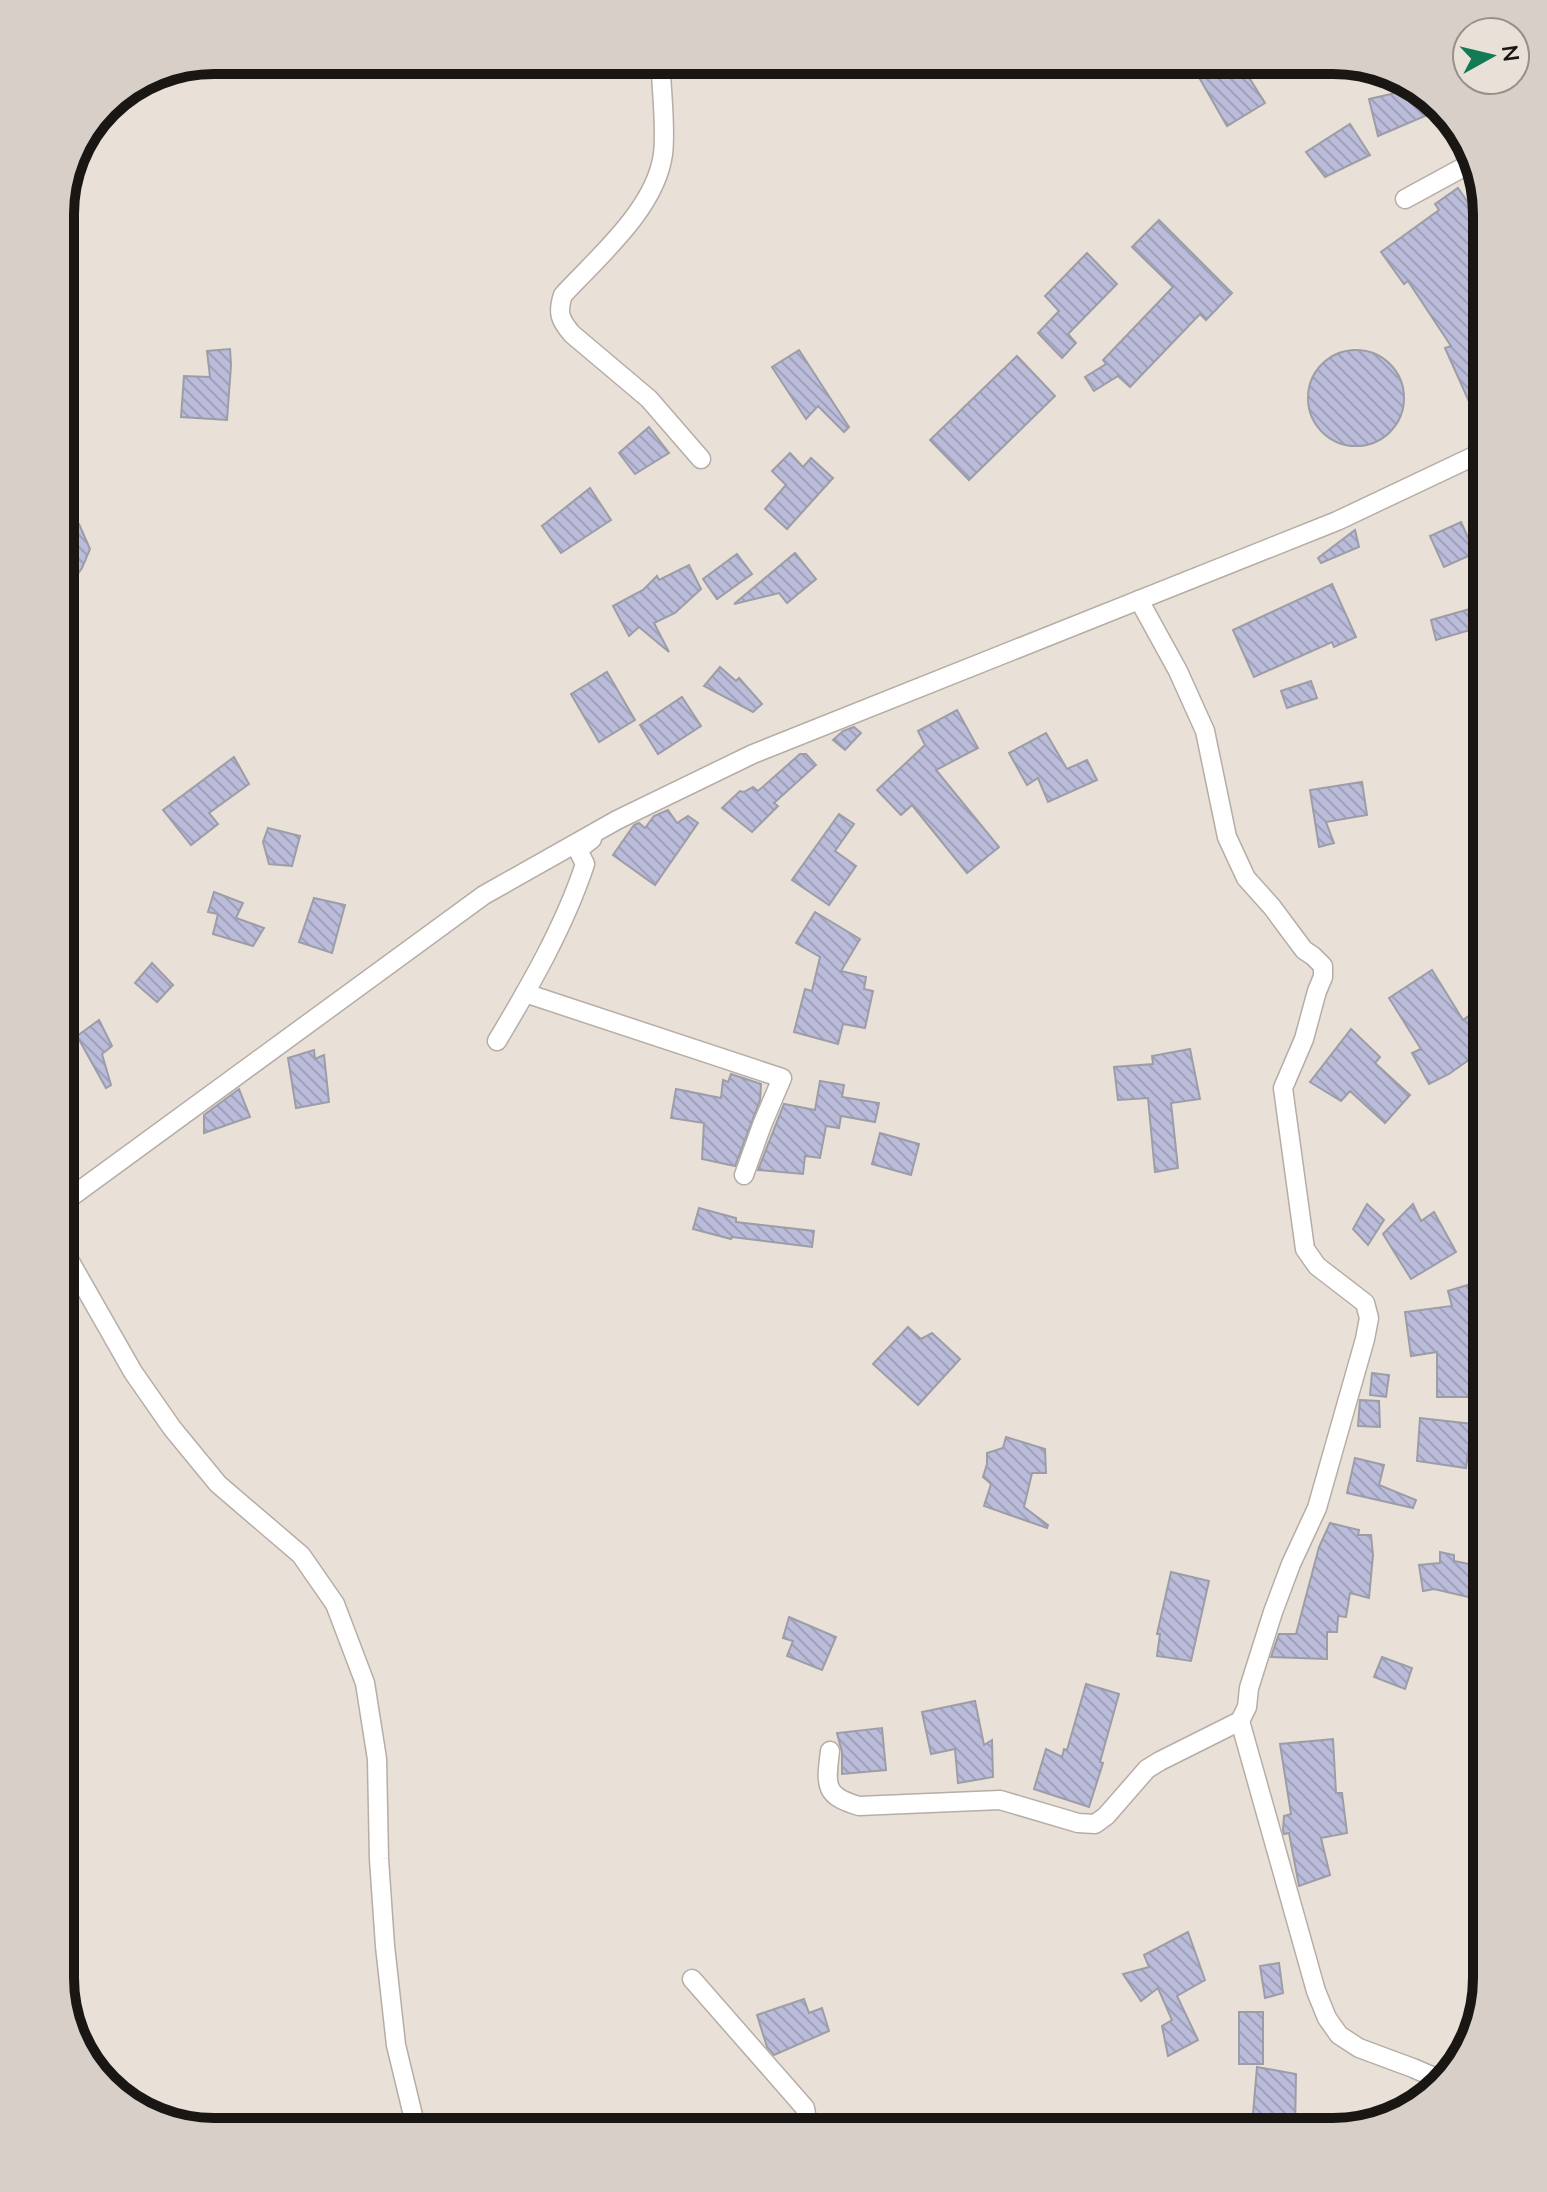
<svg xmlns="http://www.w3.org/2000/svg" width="1547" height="2192" viewBox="0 0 1547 2192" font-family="'Nunito Sans',sans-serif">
	<defs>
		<pattern id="building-back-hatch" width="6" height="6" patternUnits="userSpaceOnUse" patternTransform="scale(2)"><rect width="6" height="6" fill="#babcda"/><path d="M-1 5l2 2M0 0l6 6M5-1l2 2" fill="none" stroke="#9fa1ba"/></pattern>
	</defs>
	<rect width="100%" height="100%" fill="#e9e0d8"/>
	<g fill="url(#building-back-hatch)" stroke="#9c9da7" stroke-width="2">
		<polygon points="1189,60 1238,60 1265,103 1227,126"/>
		<polygon points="1417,88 1439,110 1378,136 1369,99"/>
		<polygon points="1350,124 1370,155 1325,177 1306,152"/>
		<polygon points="1458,188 1487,230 1487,398 1471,406 1445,348 1451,346 1408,281 1404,284 1381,252 1439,210 1435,204"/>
		<polygon points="1159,220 1232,293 1206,320 1200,314 1130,387 1118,376 1094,391 1085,377 1106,364 1103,360 1173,287 1132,247"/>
		<polygon points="1087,253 1117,284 1068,334 1076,343 1062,358 1038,333 1059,311 1045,296"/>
		<polygon points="230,349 231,365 227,420 181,417 184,376 210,377 207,351"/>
		<polygon points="799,350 849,427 844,432 818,406 806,419 772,367"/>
		<circle cx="1356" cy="398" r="48"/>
		<polygon points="1017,356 1055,396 969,480 930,440"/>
		<polygon points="649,427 669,453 635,474 619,453"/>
		<polygon points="790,453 803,467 811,458 833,478 787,529 765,509 786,485 772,471"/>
		<polygon points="590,488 611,520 561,553 542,526"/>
		<polygon points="1461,522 1475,553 1444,567 1430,536"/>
		<polygon points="79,524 90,549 82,568 60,599 60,525"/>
		<polygon points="1355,530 1359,547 1321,563 1318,558"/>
		<polygon points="795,553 816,579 787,603 779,593 734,604"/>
		<polygon points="737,554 752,574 717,599 703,579"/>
		<polygon points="689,565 701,589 675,613 654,623 669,652 639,627 629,636 613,606 643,590 657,576 659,580"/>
		<polygon points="1332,584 1356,637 1334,647 1332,642 1254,677 1233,630"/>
		<polygon points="1487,604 1487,625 1436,640 1431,620"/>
		<polygon points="720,667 736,681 739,678 762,704 753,712 704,686"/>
		<polygon points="607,672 635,720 599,742 571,694"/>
		<polygon points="1311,681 1317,698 1287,708 1281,691"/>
		<polygon points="682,697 701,726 658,754 640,725"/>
		<polygon points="957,710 978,748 936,770 999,847 967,873 912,805 901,815 877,790 925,745 918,731"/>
		<polygon points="854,727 861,733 845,750 833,740 843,731"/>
		<polygon points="1046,733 1067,769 1087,760 1097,780 1048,802 1038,778 1027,785 1009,753"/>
		<polygon points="800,754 806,754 816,765 774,803 778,806 752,832 722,808 740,791 744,792 753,787 758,791"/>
		<polygon points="234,757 249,784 209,813 218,824 191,845 163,810"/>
		<polygon points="1362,782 1367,815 1326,822 1334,843 1319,847 1310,790"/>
		<polygon points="668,810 677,823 688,816 698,823 655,885 613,855 634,825 639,823 645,828 654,816"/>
		<polygon points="839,814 854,824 835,851 856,866 829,905 792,880"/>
		<polygon points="268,828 300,836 292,866 269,864 263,842"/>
		<polygon points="214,892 243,903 236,918 264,928 253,946 213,934 218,914 208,912"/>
		<polygon points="314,898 345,905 332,953 299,942"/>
		<polygon points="815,912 860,939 841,971 866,977 864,989 873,991 865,1028 843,1024 838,1044 794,1032 805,989 812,991 820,957 796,943"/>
		<polygon points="152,963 173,985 157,1002 135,983"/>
		<polygon points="1432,970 1463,1020 1487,1003 1487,1047 1449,1074 1429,1084 1412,1053 1421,1049 1389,998"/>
		<polygon points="99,1020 112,1046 102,1054 111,1085 106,1088 77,1036"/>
		<polygon points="1351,1029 1380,1057 1375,1063 1410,1095 1385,1123 1350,1091 1341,1101 1310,1082"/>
		<polygon points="1190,1049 1200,1099 1171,1103 1178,1168 1155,1172 1148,1098 1118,1100 1114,1067 1153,1064 1152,1056"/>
		<polygon points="314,1050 315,1059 324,1055 329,1102 296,1108 288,1058"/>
		<polygon points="731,1074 761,1084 760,1100 735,1166 702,1159 704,1123 671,1118 676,1089 721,1098 723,1080 728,1082"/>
		<polygon points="820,1081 844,1085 842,1097 879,1103 875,1122 841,1116 839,1128 826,1126 820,1158 805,1156 803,1174 758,1170 784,1104 815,1110"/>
		<polygon points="239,1089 250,1117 204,1133 204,1115"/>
		<polygon points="880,1133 919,1144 911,1175 872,1164"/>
		<polygon points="1367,1204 1384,1220 1368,1245 1353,1229"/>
		<polygon points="1413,1204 1421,1221 1434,1212 1456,1252 1411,1279 1383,1234"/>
		<polygon points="699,1208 736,1218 736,1222 814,1231 812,1247 732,1237 731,1239 693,1229"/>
		<polygon points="1487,1279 1487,1388 1469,1389 1469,1397 1437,1397 1437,1352 1411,1356 1405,1312 1452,1306 1448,1291"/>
		<polygon points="908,1327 921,1339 932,1333 960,1359 918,1405 873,1364"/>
		<polygon points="1372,1373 1389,1375 1386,1397 1370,1395"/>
		<polygon points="1360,1400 1379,1401 1380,1427 1358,1426"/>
		<polygon points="1420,1418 1472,1424 1466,1468 1417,1461"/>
		<polygon points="1006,1437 1045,1449 1046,1473 1032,1473 1024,1507 1048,1525 1047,1528 984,1506 991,1484 983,1477 987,1464 987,1453 1003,1448"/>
		<polygon points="1355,1458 1384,1465 1379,1485 1416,1500 1413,1508 1347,1493"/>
		<polygon points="1330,1523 1359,1530 1358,1535 1371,1535 1373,1555 1369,1598 1350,1593 1346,1617 1338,1616 1337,1632 1327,1632 1327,1659 1271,1657 1279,1634 1296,1634 1319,1547"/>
		<polygon points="1440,1552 1454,1555 1454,1561 1484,1567 1477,1599 1434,1589 1423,1591 1419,1565 1440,1563"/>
		<polygon points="1171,1572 1209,1581 1191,1661 1157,1656 1160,1634 1157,1634"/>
		<polygon points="789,1617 836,1637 822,1670 787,1656 793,1641 783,1638"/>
		<polygon points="1382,1657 1412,1668 1405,1689 1374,1677"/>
		<polygon points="1086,1684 1119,1694 1100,1762 1103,1763 1089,1807 1034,1789 1046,1749 1062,1757 1064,1749 1067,1750"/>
		<polygon points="975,1701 984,1745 992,1740 993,1777 958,1783 955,1749 931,1754 922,1712"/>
		<polygon points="882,1728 886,1770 842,1774 842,1752 837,1733"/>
		<polygon points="1333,1739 1336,1793 1342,1793 1347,1833 1321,1838 1330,1875 1299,1886 1289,1833 1284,1834 1283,1830 1284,1816 1291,1814 1280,1744"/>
		<polygon points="1188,1932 1205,1980 1177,1996 1198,2040 1168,2056 1162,2026 1172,2020 1158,1988 1141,2001 1123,1974 1149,1967 1144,1955"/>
		<polygon points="1279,1963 1283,1993 1265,1998 1260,1966"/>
		<polygon points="804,1999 809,2013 822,2008 829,2031 774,2055 767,2047 757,2015"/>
		<rect x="1239" y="2012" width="24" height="52"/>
		<polygon points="1257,2067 1296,2074 1295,2132 1252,2126"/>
	</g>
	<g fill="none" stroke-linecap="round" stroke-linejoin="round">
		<defs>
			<g id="minor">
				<path d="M663 60 661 72C662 97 666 129 663 154 656 208 599 256 563 295 557 313 560 320 572 334L649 399 701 459"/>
				<polyline points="1405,199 1473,162"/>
				<polyline points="525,993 782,1078 762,1125 744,1175"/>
				<path d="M497 1041C530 986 565 925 585 864L578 850 592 839"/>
				<polyline points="60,1205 484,895 617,820 753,754 1337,521 1487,450"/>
				<polyline points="60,1244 133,1372 172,1428 218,1484 301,1555 335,1604 365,1683 377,1759 379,1859 385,1946 396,2045 417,2132"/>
				<polyline points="1240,1721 1316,1991 1327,2018 1339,2035 1359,2048 1413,2068 1441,2080"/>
				<path d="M830 1751C826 1784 823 1796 859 1806L1000 1800 1078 1823 1095 1824 1106 1816 1147 1769 1160 1761 1240 1721 1247 1707 1249 1688 1273 1612 1291 1564 1317 1508 1365 1339 1369 1318 1365 1303 1317 1266 1305 1249 1283 1088 1304 1039 1317 991 1323 977V966L1313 956 1304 950 1272 907 1246 878 1227 837 1205 731 1178 671 1139 600"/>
				<polyline points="692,1979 805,2108 809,2132"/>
			</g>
		</defs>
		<use href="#minor" stroke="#b6ada6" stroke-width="21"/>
		<use href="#minor" stroke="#fff" stroke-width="18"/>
	</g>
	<path d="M0 0H1547V2192H0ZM214 74H1333A140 140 0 0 1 1473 214V1978A140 140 0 0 1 1333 2118H214A140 140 0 0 1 74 1978V214A140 140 0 0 1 214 74Z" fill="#d8d0c8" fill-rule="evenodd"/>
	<path fill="none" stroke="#191614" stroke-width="10" d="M214 74H1333A140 140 0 0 1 1473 214V1978A140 140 0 0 1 1333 2118H214A140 140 0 0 1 74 1978V214A140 140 0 0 1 214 74Z"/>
	<g transform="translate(1491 56) rotate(82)"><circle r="38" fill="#e9e0d8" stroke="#968f8a" stroke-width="2"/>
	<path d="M0-6L14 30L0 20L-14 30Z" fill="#127b55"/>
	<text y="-12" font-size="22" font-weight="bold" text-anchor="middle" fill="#191614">N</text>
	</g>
</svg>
